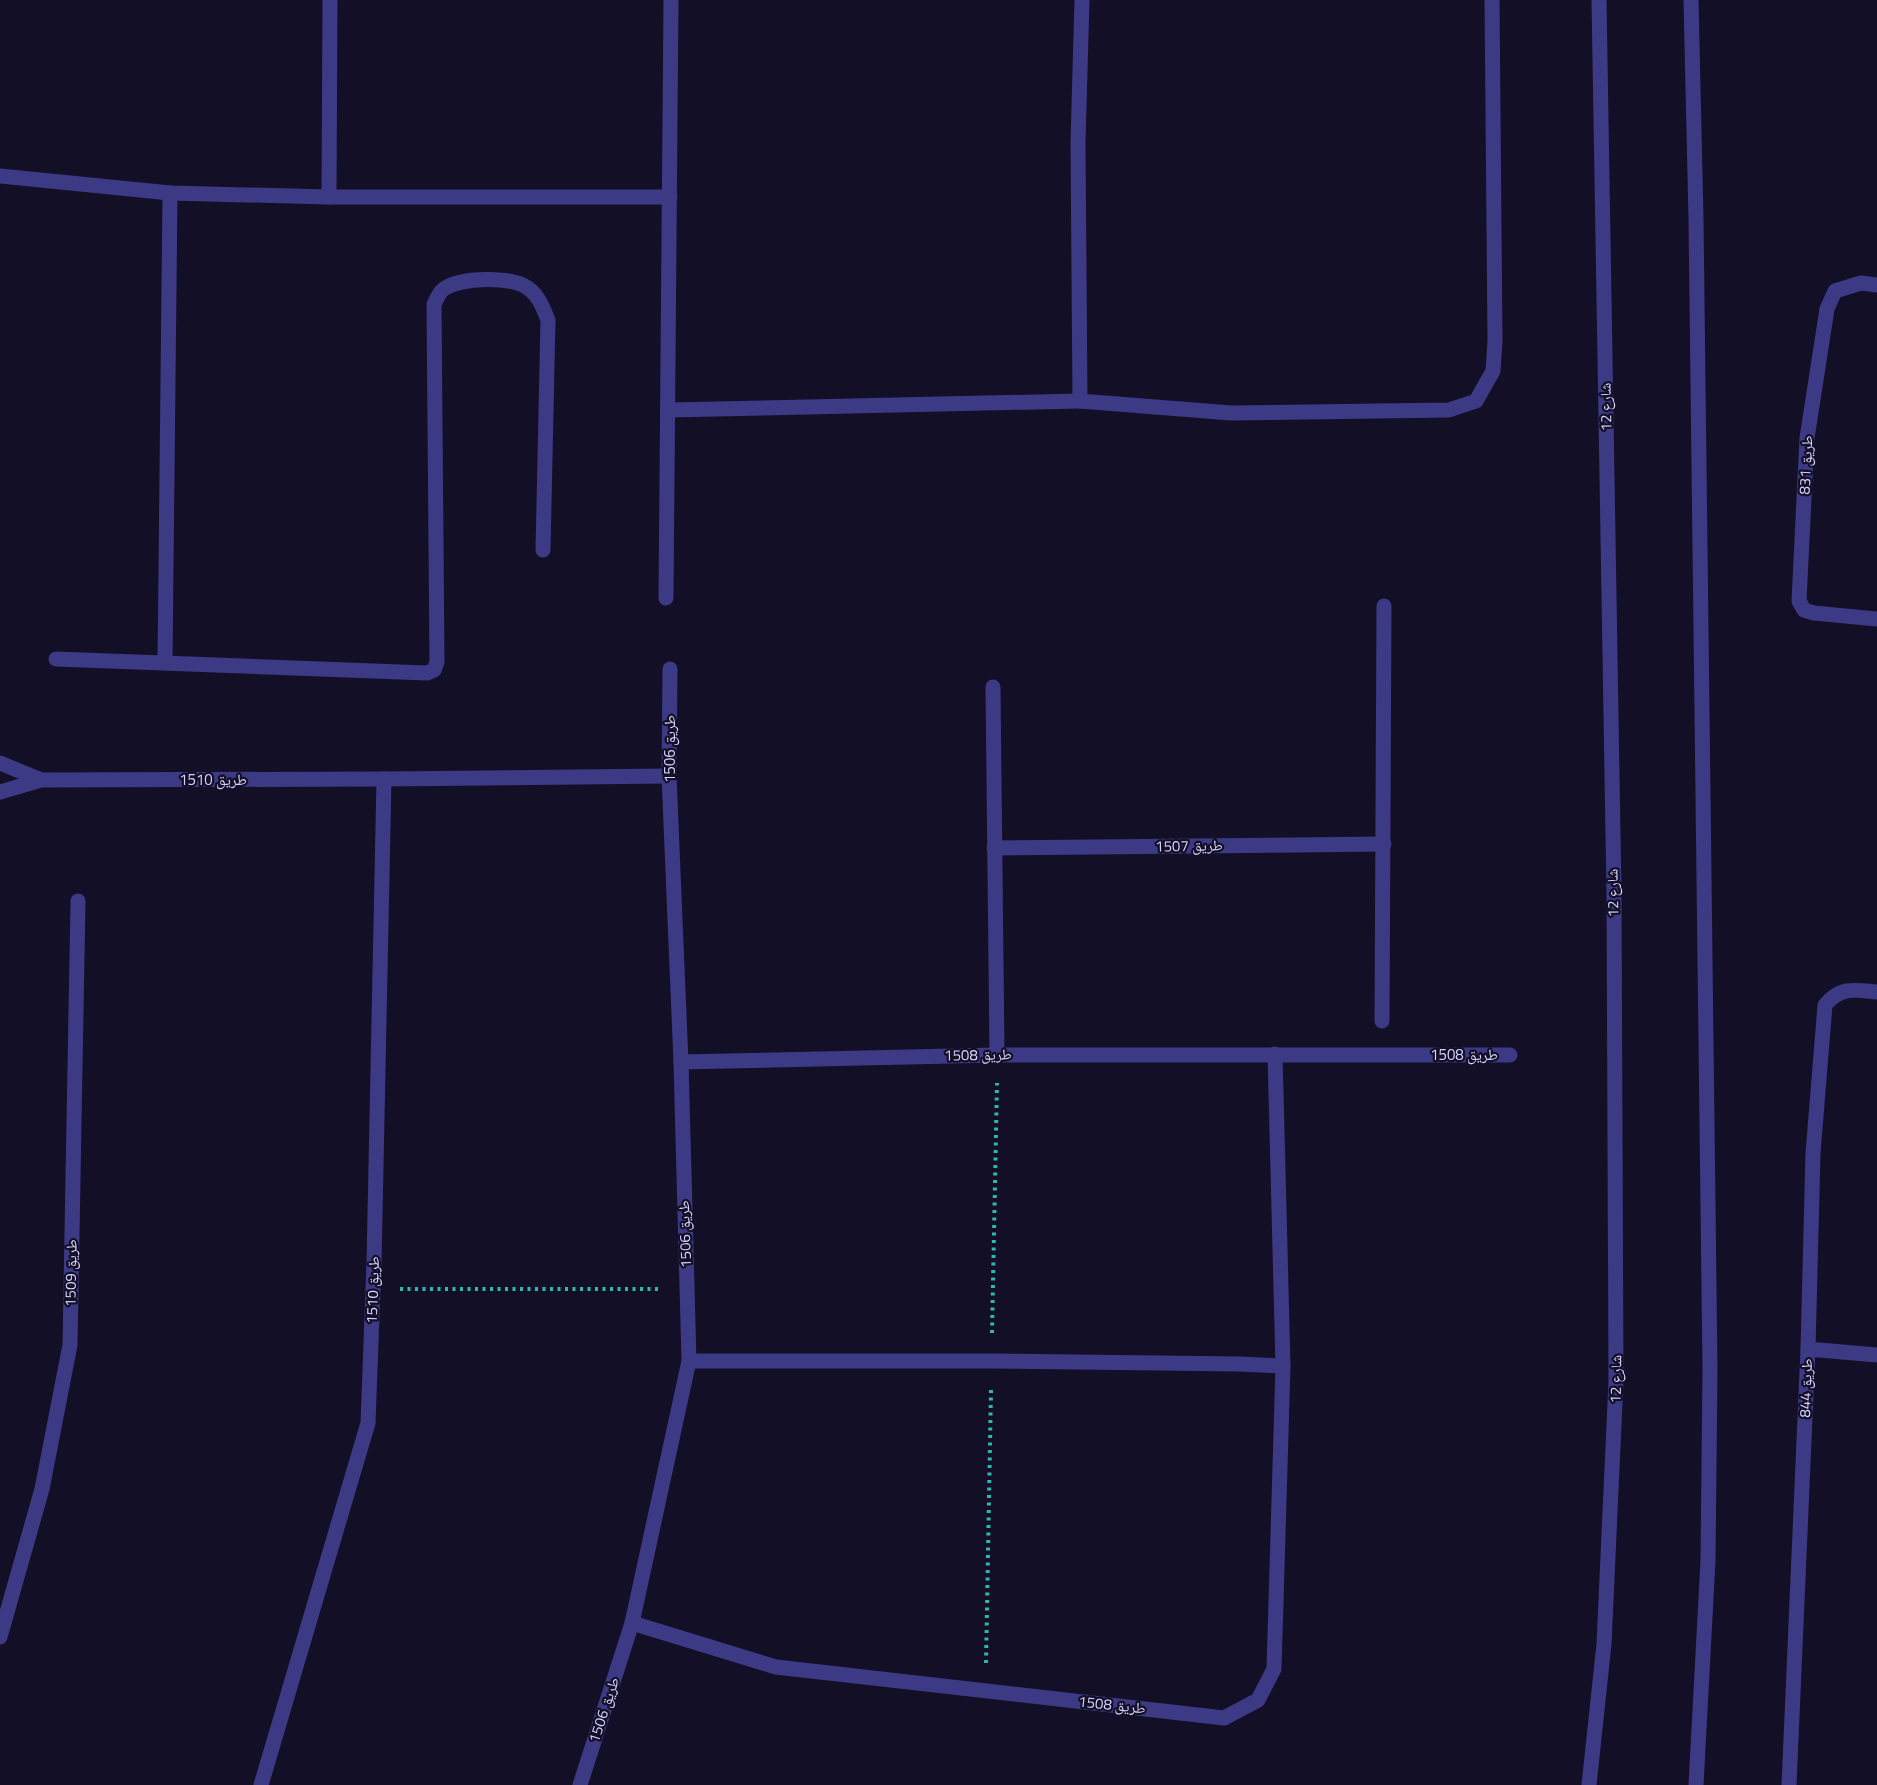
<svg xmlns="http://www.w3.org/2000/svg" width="1877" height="1785" viewBox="0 0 1877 1785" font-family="'Titillium Web','Noto Naskh Arabic',sans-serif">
	<rect width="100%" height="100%" fill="#130f26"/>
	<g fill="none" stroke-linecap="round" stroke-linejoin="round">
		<g stroke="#2fb8b0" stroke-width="4" stroke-dasharray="3 4.5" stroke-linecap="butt">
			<polyline points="400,1289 659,1289"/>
			<polyline points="992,1333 997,1083"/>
			<polyline points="986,1663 991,1389"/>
		</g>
		<g stroke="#3d3a85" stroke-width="15">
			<polyline points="1082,0 1078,142 1080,401 1231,413 1449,410 1476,401 1493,371 1495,341 1492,0"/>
			<polyline points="669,410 1080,401"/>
			<polyline points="666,598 671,0"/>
			<path d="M56 659 427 673 434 670 437 662 434 304C437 299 439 292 444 289 460 277 512 276 528 288 539 296 543 308 548 320L543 550"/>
			<polyline points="165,662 170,193"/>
		</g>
		<g stroke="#3d3a85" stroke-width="15">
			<polyline points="0,176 170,193 329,197 670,197"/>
			<polyline points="329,197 330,0"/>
			<polyline points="1877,285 1861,283 1835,291 1827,309 1807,438 1799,601 1804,610 1814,613 1877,619"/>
			<polyline points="993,687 997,1055"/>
			<polyline points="0,763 41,780"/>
			<polyline points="0,792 41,780 384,779 669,776"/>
			<polyline points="994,848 1384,844"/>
			<polyline points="1382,1021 1384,606"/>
			<polyline points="681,1062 997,1055 1510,1055"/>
			<polyline points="1808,1349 1877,1355"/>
			<polyline points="689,1361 992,1361 1239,1364 1283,1366"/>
			<polyline points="632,1623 776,1667 1224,1718 1258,1700 1274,1669 1283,1366 1275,1054"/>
			<polyline points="0,1637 42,1489 70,1345 78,901"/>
			<polyline points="261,1785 368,1423 374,1263 384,779"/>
			<polyline points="580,1785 632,1623 689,1361 681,1062 669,776 670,669"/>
			<path d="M1789 1785 1808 1349 1813 1153 1825 1005C1841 986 1854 990 1877 992"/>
		</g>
		<g stroke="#3d3a85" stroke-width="15">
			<polyline points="1691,0 1696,219 1710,1370 1708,1561 1696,1785"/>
			<polyline points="1589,1785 1604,1644 1616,1381 1614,894 1599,0"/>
		</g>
	</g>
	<g text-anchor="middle" stroke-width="4.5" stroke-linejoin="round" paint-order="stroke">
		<g font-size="15" fill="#d9d4ff" stroke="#130f26">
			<text transform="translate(1606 407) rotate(-91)" y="5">شارع 12</text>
			<text transform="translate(1806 465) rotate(-87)" y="5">طريق 831</text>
			<text transform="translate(670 749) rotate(-90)" y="5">طريق 1506</text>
			<text x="213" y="785">طريق 1510</text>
			<text transform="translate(1189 846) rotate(-1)" y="5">طريق 1507</text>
			<text transform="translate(1613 893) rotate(-91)" y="5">شارع 12</text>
			<text transform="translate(978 1055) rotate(-1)" y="5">طريق 1508</text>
			<text x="1464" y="1060">طريق 1508</text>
			<text transform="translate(685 1234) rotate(-92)" y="5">طريق 1506</text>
			<text transform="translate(71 1273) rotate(-89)" y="5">طريق 1509</text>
			<text transform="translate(373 1290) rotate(-88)" y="5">طريق 1510</text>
			<text transform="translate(1616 1379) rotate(-89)" y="5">شارع 12</text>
			<text transform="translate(1806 1388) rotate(-88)" y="5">طريق 844</text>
			<text transform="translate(1112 1705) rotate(6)" y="5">طريق 1508</text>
			<text transform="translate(604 1710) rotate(-72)" y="5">طريق 1506</text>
		</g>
	</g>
</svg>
